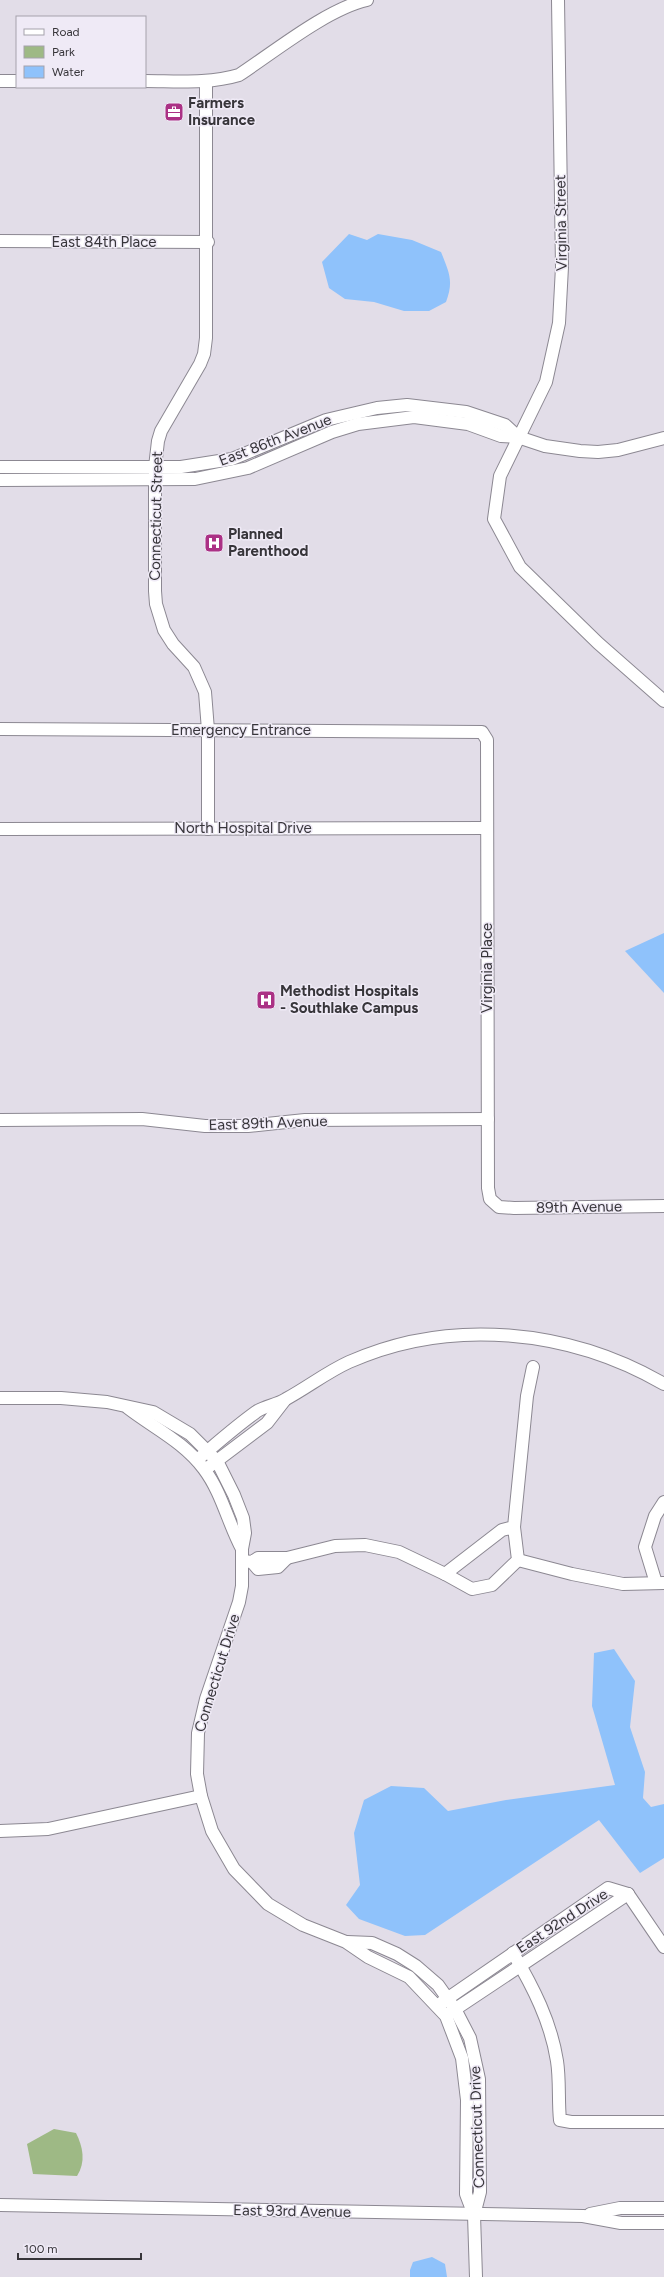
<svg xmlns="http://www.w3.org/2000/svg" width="664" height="2277" viewBox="0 0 664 2277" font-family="Figtree,sans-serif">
	<rect width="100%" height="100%" fill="#e2dde8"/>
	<path fill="#9eb985" d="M54 2129 76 2133C83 2147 86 2162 77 2176L33 2174 27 2144Z"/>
	<g fill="#8fc2fb">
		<path d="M349 234 367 240 378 234 412 240 441 252C449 272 454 281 446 302L429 311H404L374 302 345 299 329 288 322 262Z"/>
		<polygon points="664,933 664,993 625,951"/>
		<polygon points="614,1649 635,1681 630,1727 645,1772 643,1798 651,1807 664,1804 664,1858 640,1873 599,1820 425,1935 405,1936 359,1919 346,1905 360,1885 354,1833 364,1800 391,1786 424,1788 448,1811 506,1800 615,1785 592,1706 594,1653"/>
		<polygon points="432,2257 445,2264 447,2277 410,2277 410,2270 413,2262"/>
	</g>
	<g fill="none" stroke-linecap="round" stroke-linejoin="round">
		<defs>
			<g id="minor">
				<polyline points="558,0 562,267 559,323 546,382 500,476 494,519 520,567 598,643 664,701"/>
				<polyline points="0,81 17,81"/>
				<path d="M145 81C176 81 209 84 239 75 274 52 327 9 367 0"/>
				<polyline points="206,81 206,338 204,354 200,364 161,431 158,441 155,467 155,591 156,604 164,630 173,644 194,667 205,692 208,730 208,829"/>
				<polyline points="0,241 208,242"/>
				<polyline points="0,467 181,467 232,459 326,420 377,408 407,405 466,412 505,425 518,437"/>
				<polyline points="0,480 195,479 248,468 332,432 358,424 414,417 468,424 501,436 518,437 545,446 580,451 598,452 618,450 664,438"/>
				<polyline points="0,729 482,732 487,740 488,1188 490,1199 499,1207 514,1208 664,1206"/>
				<polyline points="0,829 487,828"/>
				<polyline points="0,1120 142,1119 205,1126 248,1126 305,1120 488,1119"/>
				<polyline points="0,1398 61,1398 107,1402 153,1412 190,1434 217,1461 234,1495 243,1518 245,1533 242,1549 242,1586 239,1602 206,1699 198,1733 197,1774 201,1796 212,1831 234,1869 268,1904 303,1925 346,1942 368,1957 409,1977 446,2016 462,2058 467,2100 466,2194 474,2215"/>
				<path d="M128 1408C154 1428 184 1442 204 1469 222 1493 228 1523 242 1549"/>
				<path d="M197 1460C216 1444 235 1427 256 1412 264 1406 277 1405 286 1399 308 1387 327 1372 349 1362 450 1317 569 1329 664 1384"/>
				<polyline points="210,1466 267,1423 284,1401"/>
				<polyline points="514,1527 502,1530 445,1574 472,1589 492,1585 518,1560 514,1527 527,1396 533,1367"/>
				<polyline points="518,1560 572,1574 623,1584 664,1583"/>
				<polyline points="243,1561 252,1562 258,1558 287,1558 335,1546 365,1545 399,1552 445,1574"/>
				<polyline points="252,1562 258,1569 278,1567 287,1558"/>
				<polyline points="656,1583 645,1547 655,1516 664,1502"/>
				<polyline points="0,1831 48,1829 201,1796"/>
				<polyline points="628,1894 664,1947"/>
				<polyline points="347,1942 372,1943 397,1954 416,1966 438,1985 455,2009 470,2038 479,2079 480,2192 474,2215 476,2277"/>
				<path d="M513 1953C533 1987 551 2022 557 2061 560 2080 558 2101 560 2120L571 2122H664"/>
				<polyline points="441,2003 608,1888 628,1894"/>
				<polyline points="448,2014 628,1894"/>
				<polyline points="0,2205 583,2216 621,2223 664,2223"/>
				<polyline points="590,2214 620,2208 664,2208"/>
			</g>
		</defs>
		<use href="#minor" stroke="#8c8892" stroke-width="14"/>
		<use href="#minor" stroke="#fff" stroke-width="12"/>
	</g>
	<defs>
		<symbol id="office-square" viewBox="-11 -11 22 22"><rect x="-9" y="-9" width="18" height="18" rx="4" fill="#ab3185" stroke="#efeaf6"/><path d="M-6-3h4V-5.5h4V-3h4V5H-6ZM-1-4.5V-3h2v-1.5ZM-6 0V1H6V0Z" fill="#fff"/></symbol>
		<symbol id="hospital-square" viewBox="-11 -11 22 22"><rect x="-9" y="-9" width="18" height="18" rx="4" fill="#ab3185" stroke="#efeaf6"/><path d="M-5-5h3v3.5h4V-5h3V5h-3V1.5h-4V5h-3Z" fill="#fff"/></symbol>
	</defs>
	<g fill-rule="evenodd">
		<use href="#office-square" x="163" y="101" width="22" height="22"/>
		<use href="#hospital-square" x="203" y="532" width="22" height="22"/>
		<use href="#hospital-square" x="255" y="989" width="22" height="22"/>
	</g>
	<g text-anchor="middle" stroke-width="3" stroke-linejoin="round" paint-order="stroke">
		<g font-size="15" font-weight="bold" fill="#37353a" stroke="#efeaf6" text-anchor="start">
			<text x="188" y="108">Farmers<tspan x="188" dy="17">Insurance</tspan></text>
			<text x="228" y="539">Planned<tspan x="228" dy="17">Parenthood</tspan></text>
			<text x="280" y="996">Methodist Hospitals<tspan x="280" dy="17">- Southlake Campus</tspan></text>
		</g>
		<g font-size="15" fill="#37353a" stroke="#efeaf6">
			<text transform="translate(561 223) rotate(-91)" y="5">Virginia Street</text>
			<text x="104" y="247">East 84th Place</text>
			<text transform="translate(275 440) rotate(-21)" y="5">East 86th Avenue</text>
			<text transform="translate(156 516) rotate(-89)" y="5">Connecticut Street</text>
			<text x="241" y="735">Emergency Entrance</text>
			<text x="243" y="833">North Hospital Drive</text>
			<text transform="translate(487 968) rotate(-90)" y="5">Virginia Place</text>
			<text transform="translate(268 1123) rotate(-2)" y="5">East 89th Avenue</text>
			<text transform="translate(579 1207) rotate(-1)" y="5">89th Avenue</text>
			<text transform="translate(217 1673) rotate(-73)" y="5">Connecticut Drive</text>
			<text transform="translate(562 1921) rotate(-33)" y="5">East 92nd Drive</text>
			<text transform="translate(477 2127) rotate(-92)" y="5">Connecticut Drive</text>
			<text transform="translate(292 2211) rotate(1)" y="5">East 93rd Avenue</text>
		</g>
	</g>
	<rect x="16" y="16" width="130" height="72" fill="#efeaf6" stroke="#a5a2ab"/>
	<rect x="24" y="29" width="20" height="6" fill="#ffffff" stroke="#a5a2ab"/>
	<text x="52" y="36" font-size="12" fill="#37353a">Road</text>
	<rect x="24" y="46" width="20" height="12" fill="#9eb985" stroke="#a5a2ab"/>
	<text x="52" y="56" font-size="12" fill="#37353a">Park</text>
	<rect x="24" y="66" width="20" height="12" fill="#8fc2fb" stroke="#a5a2ab"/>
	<text x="52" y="76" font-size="12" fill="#37353a">Water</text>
	<path d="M18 2253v6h123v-6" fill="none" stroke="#37353a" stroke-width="2"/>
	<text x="24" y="2253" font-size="12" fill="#37353a" stroke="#efeaf6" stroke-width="3" paint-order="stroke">100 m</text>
</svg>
